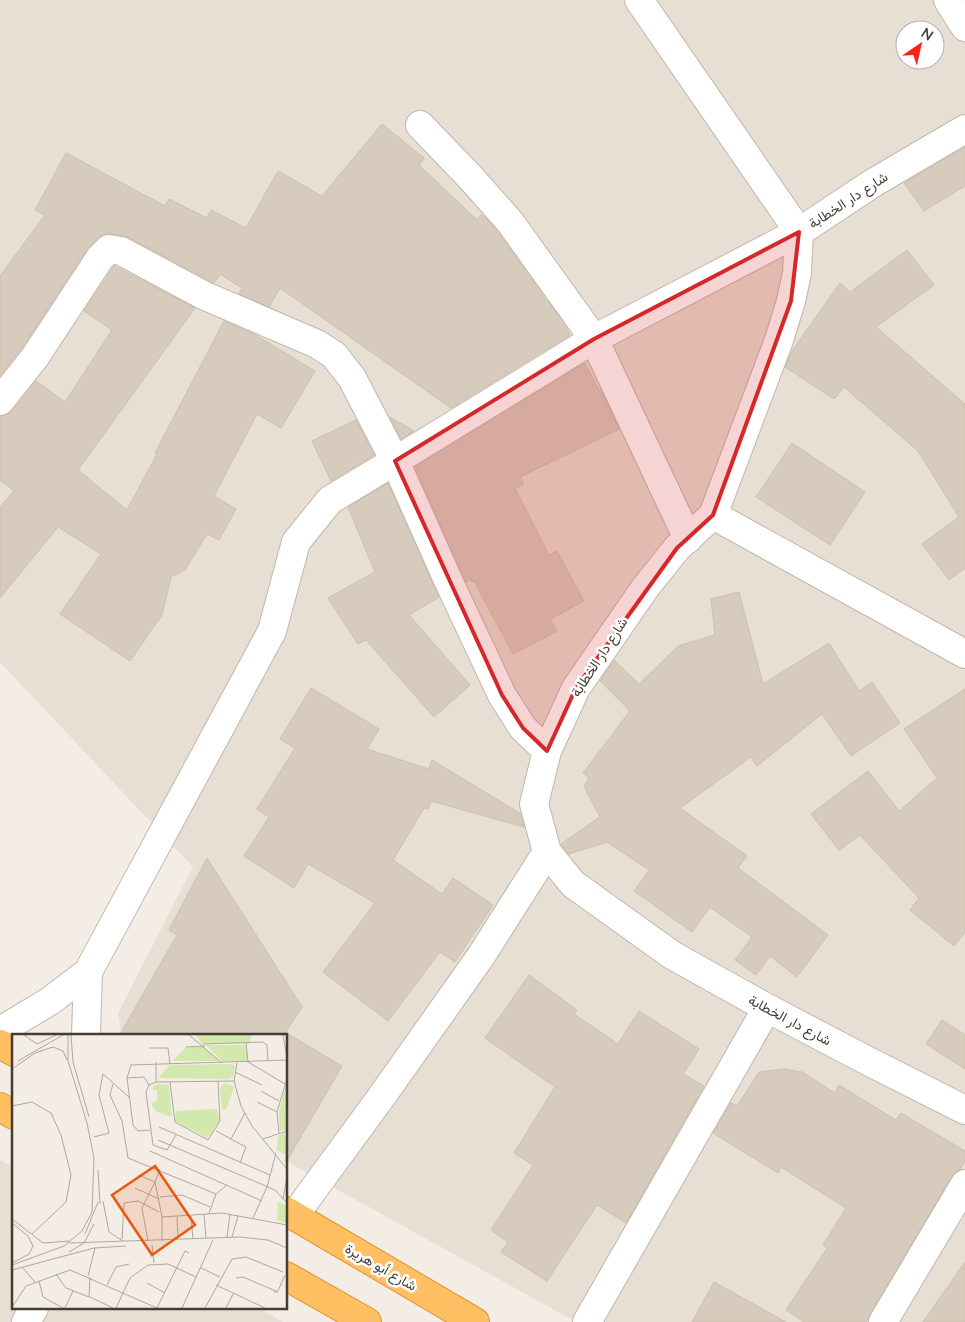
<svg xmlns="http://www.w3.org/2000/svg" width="965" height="1322" viewBox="0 0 965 1322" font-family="Lato,Vazirmatn,sans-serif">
	<rect width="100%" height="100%" fill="#f3ede5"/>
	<g fill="#e7dfd3" fill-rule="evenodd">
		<path d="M0 0H965V1322H576L286 1161V1036H122L118 1013 193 867 0 662ZM905 30H935V60H905Z"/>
		<polygon points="0,1160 14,1168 14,1308 259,1308 283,1322 0,1322"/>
	</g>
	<g fill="#d7cbbd" stroke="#cfbfad">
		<polygon points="382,124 424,158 419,165 477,220 481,215 488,220 498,232 541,292 547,302 548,301 564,323 570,335 451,408 280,288 269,307 239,294 242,288 220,274 214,283 128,237 111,234 104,234 98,238 87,249 22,348 0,376 0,276 45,215 35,210 66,153 165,206 169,199 207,218 211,210 246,228 278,171 322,196"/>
		<polygon points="965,147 965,186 924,211 904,183"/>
		<polygon points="907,250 934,285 876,327 965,404 965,568 949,580 922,544 959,517 918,451 844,387 834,399 785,367 792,351 840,283 850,292"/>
		<polygon points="114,266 195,308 78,470 127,510 157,454 155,453 224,321 254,334 315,371 281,428 257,414 214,496 236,509 219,540 207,534 185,570 171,577 162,615 130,661 60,614 101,554 58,527 0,598 0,507 14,491 0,480 0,416 6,415 12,411 36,381 65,402 112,330 84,311"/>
		<polygon points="585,363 599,390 600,389 619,429 520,477 524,484 515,488 549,555 557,551 584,601 550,619 557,631 513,654 474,581 472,582 471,579 466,582 415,467"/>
		<polygon points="390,417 414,431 401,439"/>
		<polygon points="356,420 374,455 331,481 312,441"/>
		<polygon points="792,443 865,492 830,545 756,497"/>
		<polygon points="388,483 439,597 409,615 470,685 434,717 366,640 358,644 328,598 375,572 348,507"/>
		<polygon points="739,592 763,684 829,643 859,691 872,682 900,723 851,756 822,714 757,766 751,757 680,808 747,856 738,868 828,935 797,977 770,956 756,975 735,960 752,937 710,907 692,932 634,891 649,870 607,842 569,854 561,844 600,817 584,786 589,778 583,773 630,711 600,681 614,660 639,684 678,646 715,635 711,599"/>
		<polygon points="311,688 379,729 367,749 429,769 432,760 521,814 524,827 431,801 428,809 424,808 393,860 442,894 453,878 493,905 455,962 440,952 388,1021 323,972 375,903 308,864 294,888 244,856 269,817 257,809 295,748 280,739"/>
		<polygon points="965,689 965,932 954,946 910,910 919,898 860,835 839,850 811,814 868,771 899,811 937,778 904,729"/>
		<polygon points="207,858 302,1007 283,1036 119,1036 177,935 169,930"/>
		<polygon points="529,975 577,1010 574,1014 618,1044 639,1011 699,1049 683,1074 704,1086 626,1223 597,1205 547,1281 501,1252 508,1242 491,1230 533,1165 514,1153 555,1087 485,1038"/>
		<polygon points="942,1020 965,1035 965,1069 926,1044"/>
		<polygon points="286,1033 342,1066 286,1162"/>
		<polygon points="783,1069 802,1072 835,1093 839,1085 896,1120 901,1113 965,1151 965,1161 960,1170 957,1171 952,1176 870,1314 866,1322 804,1322 786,1310 827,1248 823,1245 846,1208 781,1167 778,1173 713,1133 731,1103 737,1106 759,1072"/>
		<polygon points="965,1262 965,1322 923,1322"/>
		<polygon points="714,1282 786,1322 692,1322"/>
	</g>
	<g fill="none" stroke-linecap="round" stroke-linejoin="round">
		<defs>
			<g id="street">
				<polyline points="948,0 965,27"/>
				<polyline points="420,125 471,178 510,222 594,339 688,539"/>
				<polyline points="965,129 873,183 799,232 797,273 791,301 779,340 713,515 677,548 645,588 576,688 547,751 534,804 547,852 573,884 672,955 767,1008 868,1061 965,1110"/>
				<polyline points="0,401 35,357 100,258 109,249 121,251 203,295 317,344 334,355 352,378 395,461 448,580 502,695 523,728 547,751"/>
				<polyline points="713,515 965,654"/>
				<polyline points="0,1031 50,1001 88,972 272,631 296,542 330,500 395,461 594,339 799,232 639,0"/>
				<polyline points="86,1036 88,972"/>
				<polyline points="294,1216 382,1096 481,956 547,852"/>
				<polyline points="26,1322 34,1308"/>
				<polyline points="587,1322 767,1008"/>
				<polyline points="883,1322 965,1184"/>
			</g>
			<g id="highway">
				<polyline points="0,1044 14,1052"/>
				<polyline points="0,1107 14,1115"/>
				<polyline points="286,1211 475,1322"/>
				<polyline points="286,1276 367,1322"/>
			</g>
		</defs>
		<use href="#street" stroke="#c1b7aa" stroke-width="30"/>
		<use href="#highway" stroke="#e09332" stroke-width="30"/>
		<use href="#street" stroke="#fff" stroke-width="28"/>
		<use href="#highway" stroke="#ffc063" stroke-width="28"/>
	</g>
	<path fill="#d62828" fill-opacity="0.2" stroke="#d62828" stroke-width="4" stroke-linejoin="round" d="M799 232 791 301 713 515 677 548 576 688 547 751 523 728 502 695 395 461 594 339Z"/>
	<g text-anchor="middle" stroke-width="5" stroke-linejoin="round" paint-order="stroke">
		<g font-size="14" fill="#453d34" stroke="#fff">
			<text transform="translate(848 200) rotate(-33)" y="5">شارع دار الخطابة</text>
			<text transform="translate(599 657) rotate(-57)" y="5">شارع دار الخطابة</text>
			<text transform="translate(790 1020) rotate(28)" y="5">شارع دار الخطابة</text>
			<text transform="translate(381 1267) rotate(30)" y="5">شارع أبو هريرة</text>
		</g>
	</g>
	<g transform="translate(12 1034)">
		<rect width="275" height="275" fill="#f3ede5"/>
		<path d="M184 1H239L238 9 190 10ZM194 11H233L236 27H210ZM174 13H192L207 27H161ZM219 30 223 32 221 42 216 45 146 44 158 31ZM275 48V96L268 97 267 77ZM212 49 222 53 214 76 210 75 208 54ZM146 50 157 51 160 83 143 77 139 69 145 66V56H141V52ZM205 75 208 86 196 104 163 87 164 77ZM272 99 275 104V132L272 126 274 121 265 116 266 102ZM266 168 275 171V190L265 186Z" fill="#d2e8ac"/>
		<path fill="none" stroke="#ada79e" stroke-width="1" d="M12 1 25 10M59 1 61 28 77 83M177 1 210 29M271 1 275 23M234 9 236 28 273 50M25 10 44 1M191 10 251 8 255 11 256 27M174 13 193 12M137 14H156L158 30M6 27 51 1M144 28V48M225 29 222 47 229 72 240 92 275 135M0 35 23 19 41 13 51 17 55 26M223 38 250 51M115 44 132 43 137 51M158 48 163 88 196 106 208 87 206 47M101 50 98 61 110 87 116 124 204 160M249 57 267 67M245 68 265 78M0 72 20 68 39 79 49 101 59 141 54 168 20 200M147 93 258 141M138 96 126 97 121 91 115 44 119 31 275 26M204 97 219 105M267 99 265 78 275 45M164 101 155 116 141 111 134 58 137 51 144 48 222 47M82 103 97 99 87 61 91 40 118 64M251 105 275 97M146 106 263 156 275 169M138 117 250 167M228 129 234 113 219 105 233 79M148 135 143 148 150 183 210 179 275 191M86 136 88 170M126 141 143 148 130 174 136 207M123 154 147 165M148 163 170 161 198 173M271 165 275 144M91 167 97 198 111 207M197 179 204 160 215 151M192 180 194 204M179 182 181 205M165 183 166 204M241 184 255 153 264 119M0 185 31 209 57 207M0 189 16 202 21 212 17 220 0 229M73 200 86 168M215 203 218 180M220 203 226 182M110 205 112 169 126 167 147 178M150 207V183M57 209 228 203 256 206 275 214M140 211 142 229M57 218 72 209 82 190M0 231 52 212 70 197 80 178 82 124 75 89 56 27V1M11 234 23 248M189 234 208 243M0 236 82 214 114 212M44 240 54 254 77 263 78 243M76 242 83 214M224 244 231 243 266 258H262M27 247 31 263 51 274M135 249 153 259M95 251 104 233 117 230M204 251 253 274M266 257 273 241M78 263 101 274M0 273 14 252 58 236 145 274M53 274 61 257M104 274 118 244 136 231 156 230 184 243M145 274 173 217 177 219M170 274 201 206M193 274 220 225 234 223 271 238M214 274 221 260"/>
		<path fill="#e8590c" fill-opacity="0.15" stroke="#e8590c" stroke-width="2.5" d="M143 132 183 191 140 221 100 161Z"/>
		<rect width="275" height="275" fill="none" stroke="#453d34" stroke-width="2.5"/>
	</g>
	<g transform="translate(920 45) rotate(34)"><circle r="24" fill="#ffffff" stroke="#b5b1ae"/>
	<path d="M0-4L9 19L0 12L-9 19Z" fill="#fd2311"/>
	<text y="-8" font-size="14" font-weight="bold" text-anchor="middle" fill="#453d34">N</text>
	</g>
</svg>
